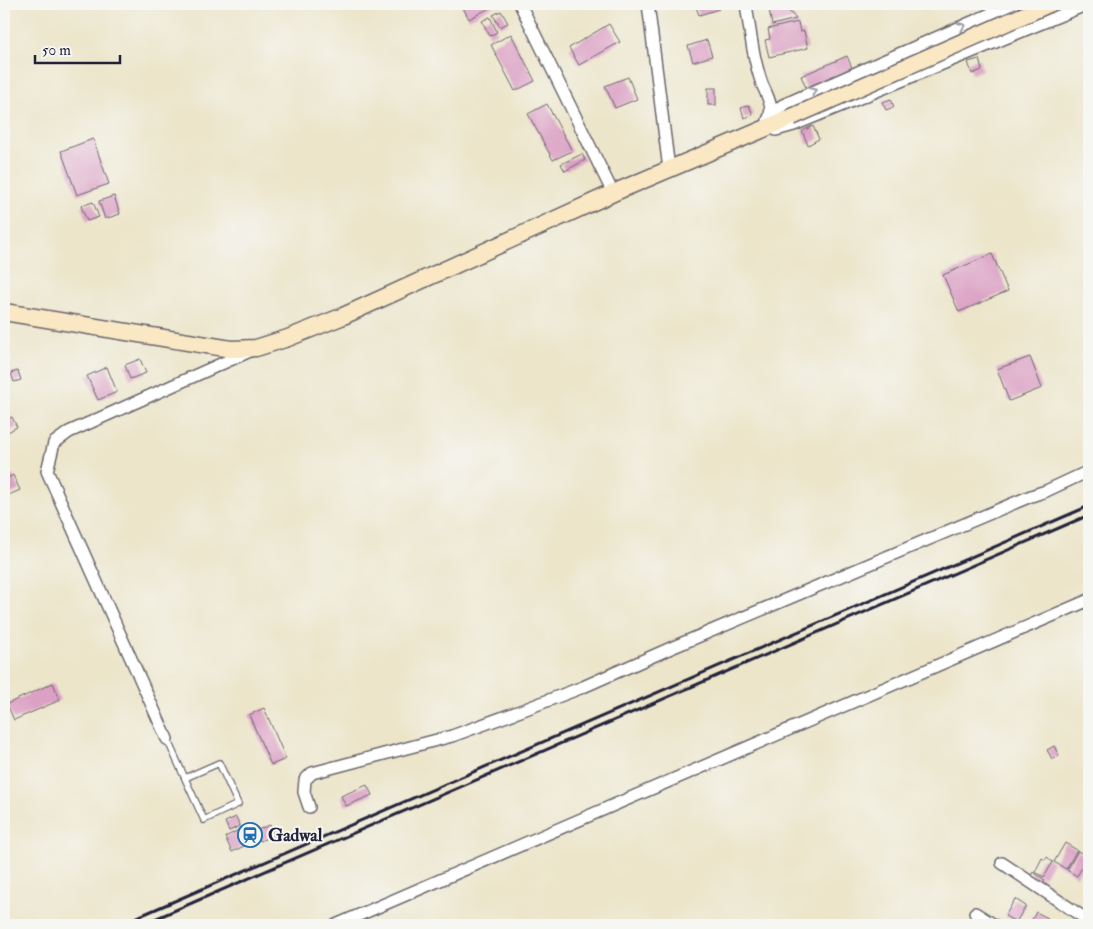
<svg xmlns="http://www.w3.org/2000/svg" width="1093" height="929" viewBox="0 0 1093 929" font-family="'IM FELL Double Pica',serif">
	<rect width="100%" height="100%" fill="#f6f6f2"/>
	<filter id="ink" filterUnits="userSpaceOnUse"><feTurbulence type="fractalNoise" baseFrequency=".02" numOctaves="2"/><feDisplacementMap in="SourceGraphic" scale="10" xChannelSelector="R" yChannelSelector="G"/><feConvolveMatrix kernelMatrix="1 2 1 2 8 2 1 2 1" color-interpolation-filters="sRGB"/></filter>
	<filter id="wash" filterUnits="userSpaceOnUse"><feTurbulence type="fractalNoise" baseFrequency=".0096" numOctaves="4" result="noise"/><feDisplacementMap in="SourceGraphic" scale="20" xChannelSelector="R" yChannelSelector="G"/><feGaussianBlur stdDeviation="1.12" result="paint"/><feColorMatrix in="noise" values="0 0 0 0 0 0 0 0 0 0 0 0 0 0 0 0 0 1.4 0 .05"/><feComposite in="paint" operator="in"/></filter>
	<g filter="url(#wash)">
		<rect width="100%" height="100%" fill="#ece5ca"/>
		<g id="blocks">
			<g fill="#dba0c4">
				<polygon points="461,4 494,4 495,5 469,19"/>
				<polygon points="695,4 718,4 719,9 699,15"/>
				<polygon points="768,4 783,4 796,19 772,25"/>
				<polygon points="501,11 508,23 500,27 493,15"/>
				<polygon points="490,17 497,32 490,36 482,21"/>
				<polygon points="798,22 800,32 804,31 808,48 769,57 765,40 770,39 768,29"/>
				<polygon points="609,24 620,42 579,65 569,48"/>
				<polygon points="511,34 535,81 515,91 491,45"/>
				<polygon points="707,40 712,56 693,62 688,46"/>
				<polygon points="847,56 853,70 807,90 801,76"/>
				<polygon points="979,59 982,70 972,74 968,62"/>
				<polygon points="628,77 637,99 615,108 605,86"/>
				<rect x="708" y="88" width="8" height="17"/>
				<polygon points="891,99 894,107 886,110 882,102"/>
				<polygon points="547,104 572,151 553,160 528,114"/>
				<polygon points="749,105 753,115 744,118 741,108"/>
				<polygon points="813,126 819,139 808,145 802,131"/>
				<polygon points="93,139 109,184 77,195 61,151"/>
				<polygon points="582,154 585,160 565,171 561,164"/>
				<polygon points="114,196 120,214 105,219 99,201"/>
				<polygon points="93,202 99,217 87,221 81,206"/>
				<polygon points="992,254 1008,291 959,312 943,275"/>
				<polygon points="1030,357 1042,388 1009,401 997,369"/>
				<polygon points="140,359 146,373 130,379 125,365"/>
				<polygon points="107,367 117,392 98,400 87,376"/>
				<polygon points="18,371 21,380 14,382 11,373"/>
				<polygon points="12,417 17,427 6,433 4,428 4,421"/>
				<polygon points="13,475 20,490 4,497 4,480"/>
				<polygon points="53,683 60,700 14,720 7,704"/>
				<polygon points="264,708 286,759 271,765 249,715"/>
				<polygon points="1054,746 1059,756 1052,759 1047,750"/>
				<polygon points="367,785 372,795 346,806 341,796"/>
				<polygon points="236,817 240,826 229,831 225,822"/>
				<polygon points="270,825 274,835 260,841 255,831"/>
				<polygon points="247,826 254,841 232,852 225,837"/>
				<polygon points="1065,843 1077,850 1066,869 1054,862"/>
				<polygon points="1078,851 1088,857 1077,876 1067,870"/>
				<polygon points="1047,857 1053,862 1044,877 1035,872 1042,858 1045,860"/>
				<polygon points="1033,872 1045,880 1042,886 1029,879"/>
				<polygon points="1015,899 1026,906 1016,922 1005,916"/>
				<polygon points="1036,912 1048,918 1044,925 1029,925"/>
			</g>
		</g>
	</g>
	<g filter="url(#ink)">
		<use href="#blocks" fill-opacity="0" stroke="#69666d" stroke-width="1"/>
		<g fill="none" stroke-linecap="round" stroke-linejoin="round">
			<defs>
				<polyline id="lane" points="167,739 204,820 238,804 219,763 185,778"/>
				<g id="street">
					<polyline points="520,4 613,193"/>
					<polyline points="648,4 669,169"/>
					<path d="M746 4C750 31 753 58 762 84 767 95 775 109 768 120"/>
					<polyline points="771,115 783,105 1013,4"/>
					<polyline points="776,130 794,125 1088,4"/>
					<polyline points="167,739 47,471 54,443 69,432 250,351"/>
					<polyline points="309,807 304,792 305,780 312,773 452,736 523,710 583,687 671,648 1031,496 1046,491 1089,471"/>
					<polyline points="1002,863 1089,921"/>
					<polyline points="975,913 994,925"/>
					<polyline points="336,925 1089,600"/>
				</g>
				<polyline id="secondary" points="4,312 231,349 256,348 288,338 341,317 613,193 792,117"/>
			</defs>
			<use href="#lane" stroke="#69666d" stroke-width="8"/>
			<use href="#street" stroke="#69666d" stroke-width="14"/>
			<use href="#secondary" stroke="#69666d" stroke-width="19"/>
			<use href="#lane" stroke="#fff" stroke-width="5.5"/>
			<use href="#street" stroke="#fff" stroke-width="11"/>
			<use href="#secondary" stroke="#fae7c3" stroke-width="16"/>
			<g stroke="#22223b" stroke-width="3">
				<polyline points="119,925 1089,506"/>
				<polyline points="141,925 1089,515"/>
			</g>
			<defs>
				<polyline id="secondary-bridge" points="792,117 1049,4"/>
			</defs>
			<use href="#secondary-bridge" stroke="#69666d" stroke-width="19" stroke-linecap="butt"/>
			<use href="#secondary-bridge" stroke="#fae7c3" stroke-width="16"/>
		</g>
		<defs><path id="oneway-chevron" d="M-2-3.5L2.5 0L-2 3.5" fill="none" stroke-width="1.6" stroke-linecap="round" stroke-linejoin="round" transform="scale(1.25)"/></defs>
		<g stroke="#9c9ca7">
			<use href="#oneway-chevron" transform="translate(962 26) rotate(-24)"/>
			<use href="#oneway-chevron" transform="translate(813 91) rotate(-24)"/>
		</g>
	</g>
	<defs>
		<symbol id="station-ring" viewBox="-11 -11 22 22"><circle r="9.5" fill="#f6f6f2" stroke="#1f6fb2" stroke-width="1.5"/><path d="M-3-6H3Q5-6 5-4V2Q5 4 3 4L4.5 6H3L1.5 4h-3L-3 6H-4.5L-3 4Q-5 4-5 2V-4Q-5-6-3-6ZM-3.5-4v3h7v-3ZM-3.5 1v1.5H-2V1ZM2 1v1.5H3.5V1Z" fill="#1f6fb2"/></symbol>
	</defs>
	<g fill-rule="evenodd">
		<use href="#station-ring" x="236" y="821" width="28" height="28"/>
	</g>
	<g text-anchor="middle" stroke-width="4" stroke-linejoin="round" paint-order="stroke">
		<g font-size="18" font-weight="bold" fill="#22223b" stroke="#f6f6f2" text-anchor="start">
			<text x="268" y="841">Gadwal</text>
		</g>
	</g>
	<rect width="1093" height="929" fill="none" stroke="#f6f6f2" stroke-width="20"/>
	<path d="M35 55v8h85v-8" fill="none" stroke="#22223b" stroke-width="2.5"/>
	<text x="42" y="55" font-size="15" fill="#22223b" stroke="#f6f6f2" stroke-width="4" paint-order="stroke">50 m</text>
</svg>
